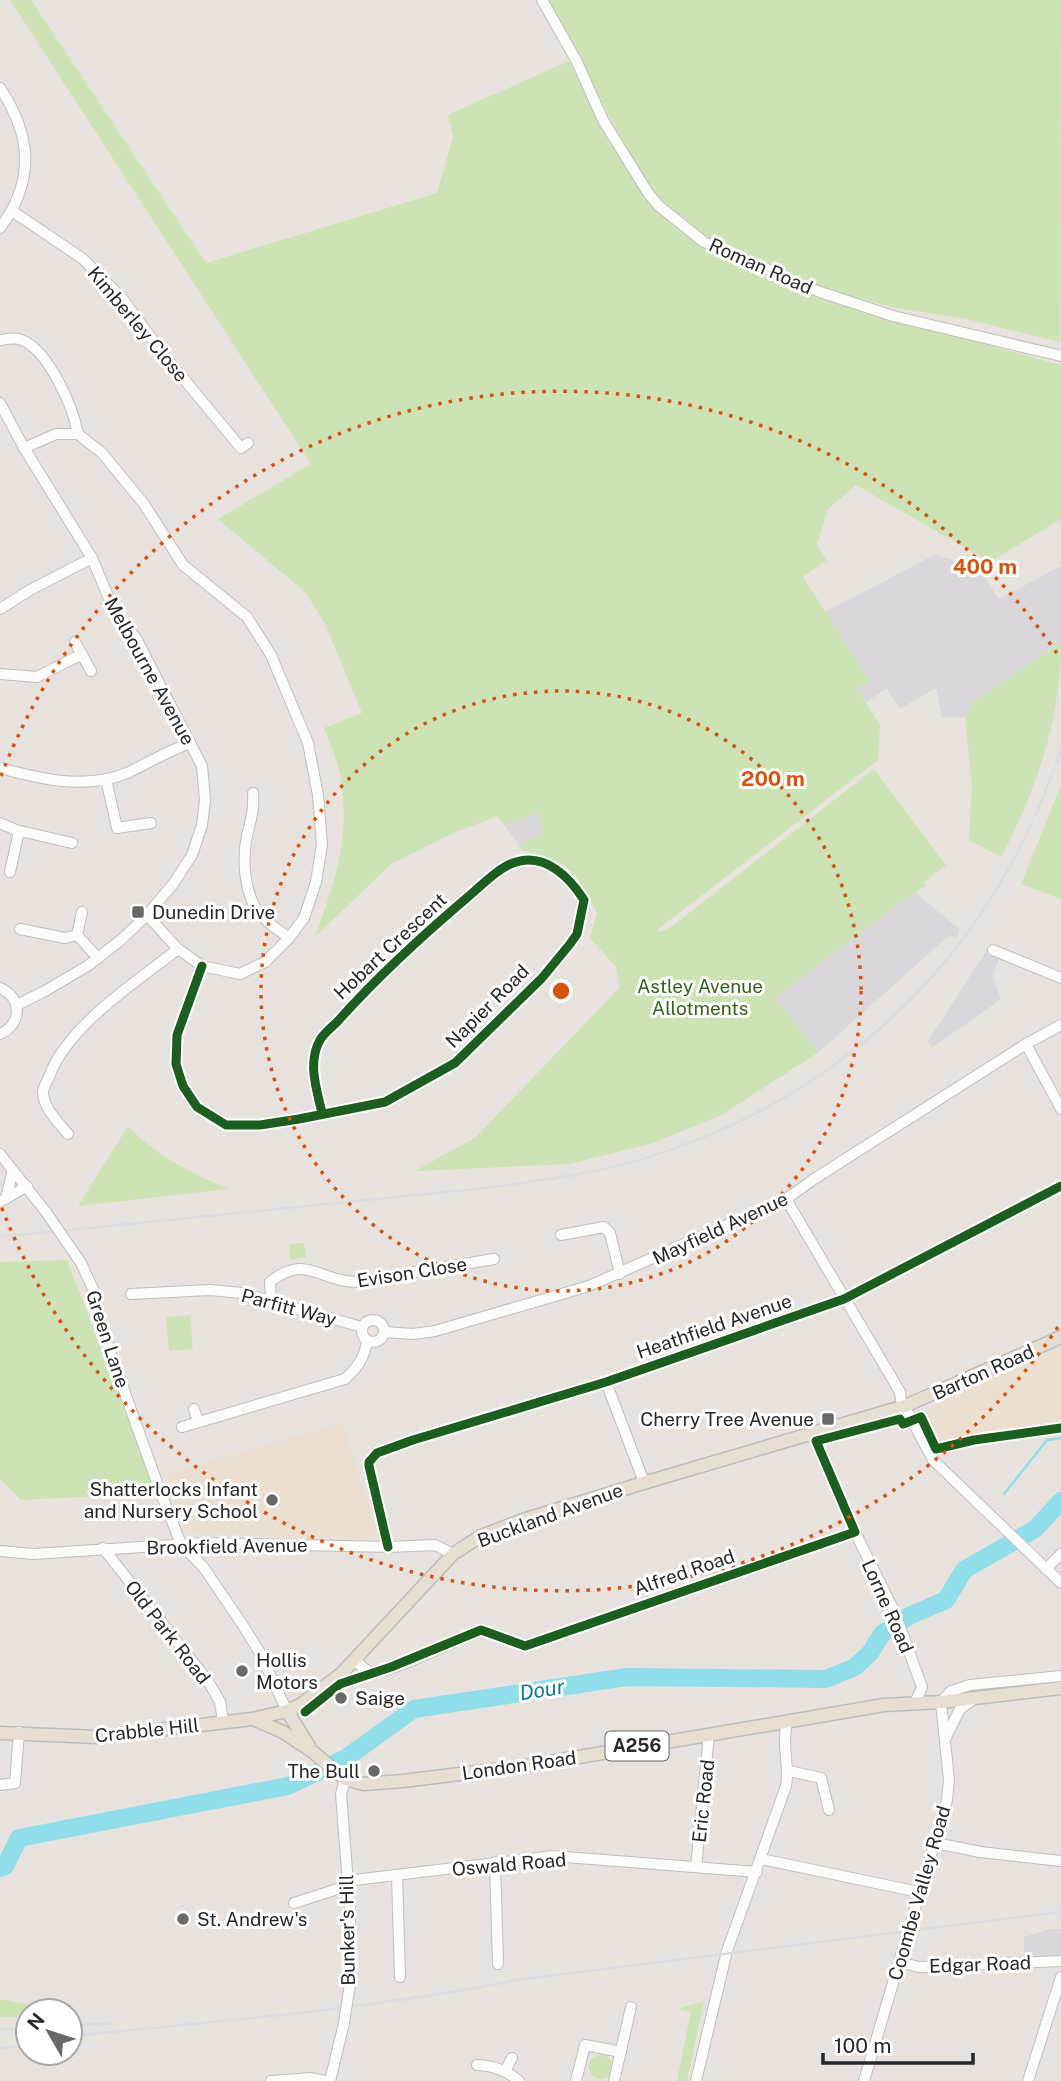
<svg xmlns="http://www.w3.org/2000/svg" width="1061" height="2081" viewBox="0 0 1061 2081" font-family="'Public Sans',sans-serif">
	<rect width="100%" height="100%" fill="#e7e2dd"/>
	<g fill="#d9d7d9">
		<polygon points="936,554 980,571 999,599 1061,566 1061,642 975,701 965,717 942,718 936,688 900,709 887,689 866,702 857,689 870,681 825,612"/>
		<polygon points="537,812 543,832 520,846 505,826"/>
		<polygon points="915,892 960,930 957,937 949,936 945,939 819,1052 775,998"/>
		<polygon points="987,950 1000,957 992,976 1001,999 932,1048 928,1041"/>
		<polygon points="1050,1929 1061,1929 1061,1956 1024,1958 1024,1937"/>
	</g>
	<g fill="#eadfd1">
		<polygon points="1061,1346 1061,1423 970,1437 939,1445 922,1414 957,1394"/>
		<polygon points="342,1423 378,1531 376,1537 371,1539 200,1534 192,1532 184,1527 167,1474"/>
	</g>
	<g fill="#cde3b5">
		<path d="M10 0H31L206 263 437 193 453 137 448 115 569 61 608 141 659 211 706 245 895 320 1061 365V519L990 562 856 485 828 509 817 545 827 560 803 577 870 681 857 689 880 725 878 760 657 930 660 932 671 927 874 769 946 865 923 883 926 886 915 892 775 998 819 1052 726 1112 720 1104 726 1113 653 1143 569 1164 415 1171 475 1138 620 987 616 967 590 938 597 913C577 870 569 862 522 850L520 846 543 832 537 812 505 826 497 816 451 834 391 864 315 937C335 882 350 840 341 780 339 763 330 745 324 728L362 713 325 624 306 593 218 519 311 464Z"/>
		<polygon points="548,0 1061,0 1060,342 966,319 896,308 817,288 704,242 655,197 625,146"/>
		<path d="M1061 642C1061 719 1037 789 1001 857L969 840 972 786 965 717 975 701Z"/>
		<polygon points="1061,785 1061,899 1021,884"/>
		<path d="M128 1126C156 1156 190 1172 228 1189L78 1206Z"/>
		<polygon points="304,1243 306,1257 290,1260 289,1244"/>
		<polygon points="67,1260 156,1493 21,1500 0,1479 0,1262"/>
		<polygon points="190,1315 193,1349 169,1351 166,1317"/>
		<polygon points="0,1999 62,2011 28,2011 28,2017 0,2017"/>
		<polygon points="704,2001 687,2081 677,2081 691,2012 677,2009"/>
		<circle cx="601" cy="2067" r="12"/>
	</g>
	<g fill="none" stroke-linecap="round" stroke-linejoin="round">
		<polyline stroke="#8fdeea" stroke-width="2.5" points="1004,1494 1047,1440 1061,1438"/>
		<polyline stroke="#8fdeea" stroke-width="18" points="0,1868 5,1866 19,1838 288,1786 346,1758 414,1709 627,1677 826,1679 855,1667 870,1653 882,1634 909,1616 946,1600 964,1570 1035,1529 1061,1501"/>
		<defs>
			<g id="minor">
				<polyline points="542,0 576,60 603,120 648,193 659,206 704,242 820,292 893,316 1061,356"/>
				<path d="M0 88C32 136 35 181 0 228"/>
				<polyline points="12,211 83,259 122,298 163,354 241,448 248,443"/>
				<path d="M0 340C8 339 15 337 22 340 49 351 73 407 78 434"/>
				<polyline points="0,403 24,448 92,558 116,615 136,638 190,743 202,766 205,800 202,825 192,855 173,884 147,915 122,939 89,965 45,991 17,1005"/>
				<polyline points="24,448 56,434 78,434 102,453 144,504 183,565 247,617 271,655 308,743 318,795 322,844 316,882 304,918 289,938 265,962 240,974 202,966 178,949 147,915"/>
				<polyline points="0,609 30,590 92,558"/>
				<polyline points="75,642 91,671"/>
				<polyline points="0,674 37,677 82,654"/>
				<path d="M0 768C41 779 85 790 127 773 148 763 168 751 190 743"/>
				<polyline points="106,779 117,828 151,823"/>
				<path d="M253 793C254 811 251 819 247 836 242 859 244 895 260 914 267 923 280 931 289 938"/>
				<polyline points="0,823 16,830 72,843"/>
				<polyline points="10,872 19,831"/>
				<polyline points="20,929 65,938 77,935 98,958"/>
				<polyline points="77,935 82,912"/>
				<polyline points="993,950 1061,978"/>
				<path d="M202 966 177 1035 176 1064 183 1086 197 1107 226 1125H260L299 1119 385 1102 455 1063 542 978 570 944 577 934 584 900C570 878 546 853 516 862 499 867 482 885 469 896 423 935 378 976 338 1021 332 1027 324 1033 320 1040 307 1063 317 1090 322 1113"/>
				<path d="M0 988C23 998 22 1024 0 1034"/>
				<polyline points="1026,1044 1061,1109"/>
				<path d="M68 1134C59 1123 43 1108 43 1092 43 1088 47 1081 49 1077 67 1026 136 982 178 949"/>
				<polyline points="0,1154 46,1212"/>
				<polyline points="6,1198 13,1170"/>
				<polyline points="786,1199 900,1392 901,1400 933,1460 1061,1583"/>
				<polyline points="0,1202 27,1186"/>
				<polyline points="561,1235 604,1227 610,1233 620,1274"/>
				<polyline points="81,1263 93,1289 102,1326 111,1354 160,1491 181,1544 204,1568 242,1624 260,1653 287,1711"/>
				<polyline points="131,1294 210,1290 242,1293 362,1327"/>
				<path d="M271 1299 270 1282C305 1253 319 1281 355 1282L494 1259"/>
				<circle cx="373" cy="1331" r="11"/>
				<polyline points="384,1332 413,1334 435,1331 589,1286 786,1199 814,1179 1026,1044 1061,1025"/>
				<polyline points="606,1382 644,1482"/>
				<polyline points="194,1409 198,1422"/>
				<path d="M182 1427 345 1379C357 1368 365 1357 367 1341"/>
				<polyline points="812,1433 855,1532 895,1613 922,1687 915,1703"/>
				<polyline points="388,1547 369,1466 369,1462 377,1453 413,1440 606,1382 844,1299 1061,1186"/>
				<polyline points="103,1548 208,1681 220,1702 223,1721"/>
				<polyline points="0,1551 33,1554 204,1543 388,1547 435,1545 453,1554"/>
				<polyline points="1046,1569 1061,1554"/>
				<polyline points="525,1646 855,1532"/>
				<path d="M355 1660C360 1665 366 1672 373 1672 394 1672 459 1639 481 1630"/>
				<polyline points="945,1739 960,1709 974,1699"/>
				<polyline points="789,1771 821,1778 829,1810"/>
				<polyline points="345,1779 341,1794 350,1909 350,1984"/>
				<polyline points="0,1785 15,1783 19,1732"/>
				<polyline points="936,1843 980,1852 1061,1861"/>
				<polyline points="761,1859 919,1892"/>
				<polyline points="495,1862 498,1964"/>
				<polyline points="696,1867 709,1734"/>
				<polyline points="397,1875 400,1977"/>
				<polyline points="346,1881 553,1856 757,1872"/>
				<polyline points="294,1903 347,1886"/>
				<polyline points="899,1962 919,1967 1061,1961"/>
				<path d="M477 2065C494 2066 506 2070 519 2081"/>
				<polyline points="505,2071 512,2058"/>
				<polyline points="271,2081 310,2078 325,2081"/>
				<polyline points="330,2081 344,2023"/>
				<polyline points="576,2081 585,2045 621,2052"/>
				<polyline points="614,2081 631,2007"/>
				<path d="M696 2081 727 1951 786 1786C790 1765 781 1744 787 1723"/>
				<polyline points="864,2081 947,1800 949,1780 941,1702 951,1691 970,1685 1061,1676"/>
				<polyline points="1028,2081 1061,1977"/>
			</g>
			<g id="major">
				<polyline points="287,1711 309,1746"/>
				<polyline points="253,1719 283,1732 313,1752 345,1779 364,1784 403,1781 532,1765 884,1705 941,1702 1061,1688"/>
				<polyline points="0,1733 99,1737 252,1719 287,1711 300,1705 341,1674 453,1554 481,1536 523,1520 640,1484 905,1406 1061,1337"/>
			</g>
		</defs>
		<use href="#minor" stroke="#c0bfbf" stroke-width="12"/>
		<use href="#major" stroke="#bfbdbc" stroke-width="15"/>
		<use href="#minor" stroke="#fbfbfa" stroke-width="10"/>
		<use href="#major" stroke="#e6dfd1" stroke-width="12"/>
		<g stroke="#dcdcde" stroke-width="2.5">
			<path d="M0 1237 485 1188C534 1181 584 1176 632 1162 841 1102 994 955 1061 748"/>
			<polyline points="70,2024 109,2024"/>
			<polyline points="0,2029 28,2029"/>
			<path d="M70 2036C221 2021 373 2009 522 1979L1061 1912"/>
			<polyline points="0,2048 28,2046"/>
		</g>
		<defs>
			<g id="minor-bridge">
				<polyline points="46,1212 81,1263"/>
				<polyline points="344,2023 350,1984"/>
			</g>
		</defs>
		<use href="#minor-bridge" stroke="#c0bfbf" stroke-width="12" stroke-linecap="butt"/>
		<use href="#minor-bridge" stroke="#fbfbfa" stroke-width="10"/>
		<defs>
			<g id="cycleway">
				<path d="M202 966 177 1035 176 1064 183 1086 197 1107 226 1125H260L299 1119 385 1102 455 1063 542 978 570 944 577 934 584 900C570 878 546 853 516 862 499 867 482 885 469 896 423 935 378 976 338 1021 332 1027 324 1033 320 1040 307 1063 317 1090 322 1113"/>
				<polyline points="388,1547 369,1466 369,1462 377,1453 413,1440 606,1382 844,1299 1061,1186"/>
				<polyline points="305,1712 340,1684 391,1667 481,1630 525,1646 855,1532 816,1441 900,1419 903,1424 921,1417 936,1449 974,1440 1061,1428"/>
			</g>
		</defs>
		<use href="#cycleway" stroke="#fff" stroke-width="13"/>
		<use href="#cycleway" stroke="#1b5e20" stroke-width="9"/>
	</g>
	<g fill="none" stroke="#d5540f" stroke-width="3.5" stroke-dasharray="3.5 7">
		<circle cx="561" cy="991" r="300"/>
		<path d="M1058 1327A600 600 0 0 1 1 1206M1 776A600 600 0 0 1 1058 655"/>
	</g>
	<g fill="#6b6967" stroke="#fff" stroke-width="2.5">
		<rect x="131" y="905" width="14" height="14" rx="3.5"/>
		<rect x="821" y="1412" width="14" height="14" rx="3.5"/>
		<circle cx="272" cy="1500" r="7"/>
		<circle cx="242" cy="1671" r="7"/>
		<circle cx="341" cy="1698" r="7"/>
		<circle cx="374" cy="1771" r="7"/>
		<circle cx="183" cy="1919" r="7"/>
	</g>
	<g text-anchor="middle" stroke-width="6" stroke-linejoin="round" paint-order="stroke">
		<rect fill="#fff" stroke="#686868" stroke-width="2" x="605.5" y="1731.5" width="63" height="29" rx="5"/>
		<g font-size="18" font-weight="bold" fill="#282828">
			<text x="637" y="1752">A256</text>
		</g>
		<g font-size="19" fill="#282828" stroke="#fff">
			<text transform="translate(761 266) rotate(24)" y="7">Roman Road</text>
			<text transform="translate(138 324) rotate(50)" y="7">Kimberley Close</text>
			<text transform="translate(150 671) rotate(61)" y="7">Melbourne Avenue</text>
			<text transform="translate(390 946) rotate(-43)" y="7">Hobart Crescent</text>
			<text transform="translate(487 1006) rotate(-45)" y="7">Napier Road</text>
			<text transform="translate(720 1228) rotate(-25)" y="7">Mayfield Avenue</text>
			<text transform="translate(412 1272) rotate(-9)" y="7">Evison Close</text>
			<text transform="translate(289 1307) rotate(15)" y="7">Parfitt Way</text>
			<text transform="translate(714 1326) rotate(-19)" y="7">Heathfield Avenue</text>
			<text transform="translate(108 1339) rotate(72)" y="7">Green Lane</text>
			<text transform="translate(983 1372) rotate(-24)" y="7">Barton Road</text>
			<text transform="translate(550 1515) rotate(-20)" y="7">Buckland Avenue</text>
			<text transform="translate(227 1546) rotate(-1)" y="7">Brookfield Avenue</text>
			<text transform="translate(684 1572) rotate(-19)" y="7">Alfred Road</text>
			<text transform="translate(888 1606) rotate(66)" y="7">Lorne Road</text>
			<text transform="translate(168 1632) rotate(52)" y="7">Old Park Road</text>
			<text transform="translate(147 1730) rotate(-6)" y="7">Crabble Hill</text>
			<text transform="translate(519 1765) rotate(-8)" y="7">London Road</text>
			<text transform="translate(703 1801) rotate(-84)" y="7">Eric Road</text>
			<text transform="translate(509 1864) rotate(-5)" y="7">Oswald Road</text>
			<text transform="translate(919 1893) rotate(-74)" y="7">Coombe Valley Road</text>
			<text transform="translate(347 1930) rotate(-91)" y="7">Bunker's Hill</text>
			<text transform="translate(980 1964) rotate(-2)" y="7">Edgar Road</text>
		</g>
		<g font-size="19" fill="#282828" stroke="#fff" text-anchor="start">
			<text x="152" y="919">Dunedin Drive</text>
			<text x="814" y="1426" text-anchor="end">Cherry Tree Avenue</text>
			<text x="258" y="1496" text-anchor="end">Shatterlocks Infant<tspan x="258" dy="22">and Nursery School</tspan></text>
			<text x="256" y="1667">Hollis<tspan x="256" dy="22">Motors</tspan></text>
			<text x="355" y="1705">Saige</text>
			<text x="360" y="1778" text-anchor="end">The Bull</text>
			<text x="197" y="1926">St. Andrew's</text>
		</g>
		<g font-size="19" fill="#316518" stroke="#fff">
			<text x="700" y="993">Astley Avenue<tspan x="700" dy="22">Allotments</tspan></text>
		</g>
		<g font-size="21" font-style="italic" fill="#0b7a99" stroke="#fff">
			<text transform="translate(542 1690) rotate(-9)" y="7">Dour</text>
		</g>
	</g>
	<circle cx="561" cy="991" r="10" fill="#d5540f" stroke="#fff" stroke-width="3.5"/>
	<g font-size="21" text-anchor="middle" font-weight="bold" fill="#d5540f" stroke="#fff" stroke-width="6" stroke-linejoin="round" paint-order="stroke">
		<text x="985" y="574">400 m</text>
		<text x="773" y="786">200 m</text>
	</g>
	<g transform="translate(49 2032) rotate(309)"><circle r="33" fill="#ffffff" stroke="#a9a9a9" stroke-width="2"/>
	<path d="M0-5L12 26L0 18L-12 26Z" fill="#6b6967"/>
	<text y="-10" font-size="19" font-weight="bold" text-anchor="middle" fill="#282828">N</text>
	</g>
	<path d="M823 2053v10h150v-10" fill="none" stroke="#282828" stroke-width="3.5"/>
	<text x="834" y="2053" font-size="21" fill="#282828" stroke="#ffffff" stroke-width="5" paint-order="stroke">100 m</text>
</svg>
